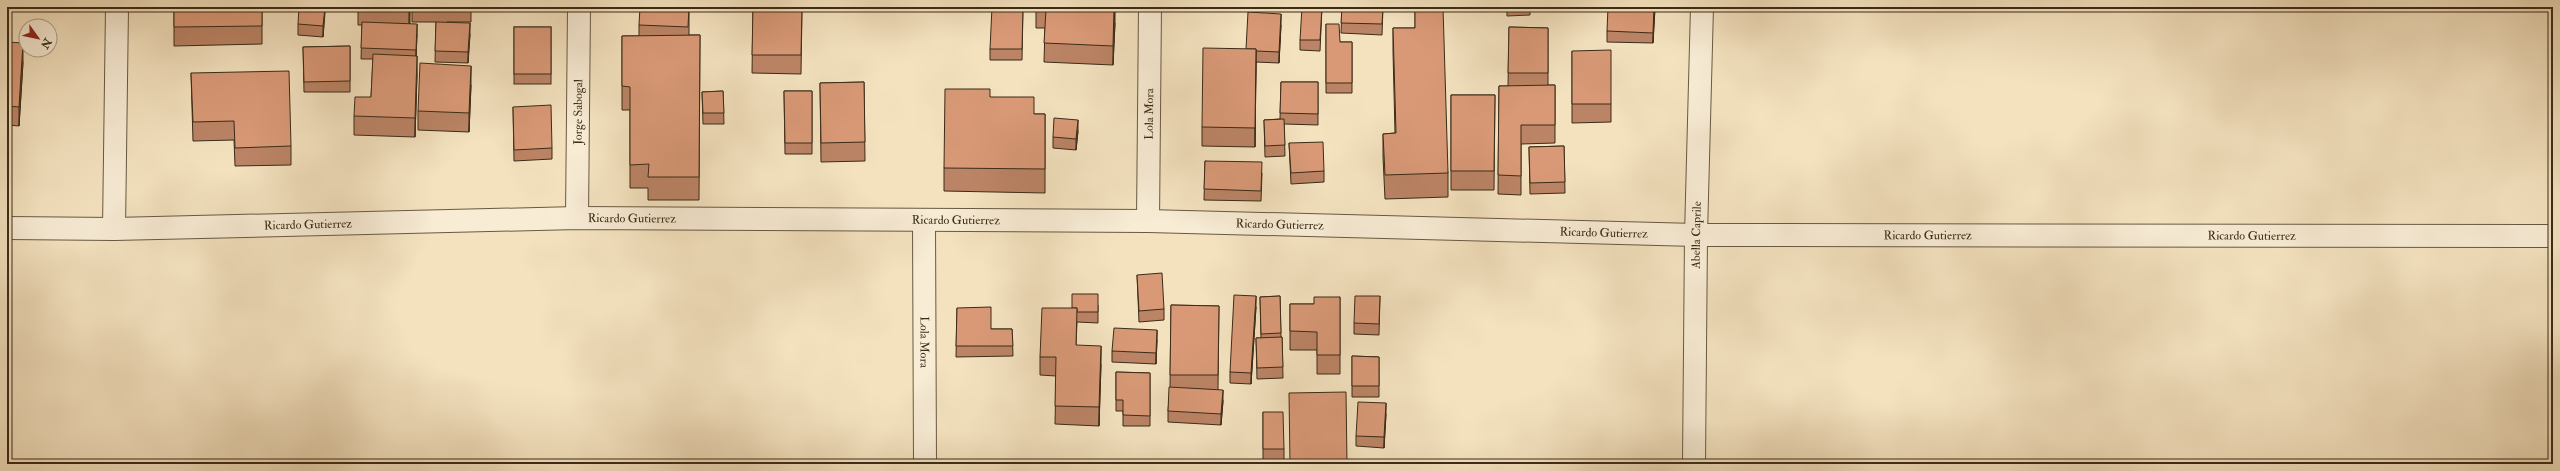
<svg xmlns="http://www.w3.org/2000/svg" width="2560" height="471" viewBox="0 0 2560 471" font-family="'IM FELL Double Pica',serif">
	<rect width="100%" height="100%" fill="#f4e2bf"/>
	<filter id="stains"><feTurbulence type="fractalNoise" baseFrequency=".005" numOctaves="4"/><feColorMatrix values="0 0 0 0 .2 0 0 0 0 .09 0 0 0 0 .02 0 0 0 .5 -.17"/></filter>
	<radialGradient id="worn" r=".72"><stop offset=".6" stop-color="#630" stop-opacity="0"/><stop offset="1" stop-color="#630" stop-opacity=".3"/></radialGradient>
	<g fill="none" stroke-linecap="round" stroke-linejoin="round">
		<defs>
			<g id="street">
				<path id="s1" d="M577 218 579 7"/>
				<path id="s2" d="M924 221 925 464"/>
				<path id="s3" d="M1148 221 1150 7"/>
				<path id="s4" d="M7 228 114 229 577 218 1148 221 1696 235 2553 236"/>
				<polyline points="114,229 117,7"/>
				<path id="s5" d="M1694 464 1696 235 1702 7"/>
			</g>
		</defs>
		<use href="#street" stroke="#685941" stroke-width="24"/>
		<use href="#street" stroke="#f8ecd5" stroke-width="22"/>
	</g>
	<g fill="#bb8466" stroke="#3a2b17">
		<polygon points="174,7 262,7 262,44 174,46"/>
		<polygon points="325,7 323,37 298,35 298,24"/>
		<polygon points="358,7 410,7 410,23 417,34 416,56 417,75 415,137 354,135 354,116 371,97 373,59 361,59 362,25 358,25"/>
		<polygon points="412,7 471,7 471,22 447,22 470,34 468,63 435,62 436,22 412,22"/>
		<polygon points="689,7 689,35 700,35 699,200 648,200 648,188 630,188 630,110 622,110 622,36 639,36 639,25"/>
		<polygon points="753,7 802,7 801,74 752,73"/>
		<polygon points="1023,7 1022,60 990,60 990,49"/>
		<polygon points="1036,7 1115,23 1113,65 1044,62 1045,28 1036,28"/>
		<polygon points="1322,7 1320,51 1300,50 1300,40"/>
		<polygon points="1342,7 1383,7 1382,35 1341,33"/>
		<polygon points="1415,7 1448,173 1448,197 1385,199 1383,157 1383,134 1395,133 1393,52 1393,28 1415,28"/>
		<polygon points="1507,7 1530,7 1530,15 1507,16"/>
		<polygon points="1655,7 1653,43 1607,42 1607,31"/>
		<polygon points="1326,24 1340,42 1352,42 1352,93 1326,93"/>
		<polygon points="1281,25 1279,63 1256,62 1255,147 1202,146 1202,127 1246,49"/>
		<rect x="514" y="27" width="37" height="57"/>
		<polygon points="1509,27 1548,28 1548,85 1555,85 1555,143 1521,144 1521,195 1498,194 1499,86 1508,86"/>
		<polygon points="7,42 23,62 19,126 7,125"/>
		<polygon points="350,46 350,92 304,92 303,47"/>
		<polygon points="1572,51 1611,104 1611,122 1572,123"/>
		<polygon points="191,73 291,146 291,165 235,166 234,140 193,141"/>
		<polygon points="864,82 865,161 821,162 820,83"/>
		<polygon points="1281,82 1318,82 1318,125 1284,124 1285,156 1265,157 1264,120 1280,119"/>
		<polygon points="471,85 469,132 418,130 418,111"/>
		<polygon points="723,91 724,124 703,124 702,92"/>
		<polygon points="784,91 812,91 812,154 785,154"/>
		<polygon points="1451,95 1495,95 1494,190 1451,190"/>
		<polygon points="990,97 1034,114 1045,114 1045,193 944,191 944,168"/>
		<polygon points="513,107 552,148 552,159 514,161"/>
		<polygon points="1078,131 1076,150 1053,148 1053,137"/>
		<polygon points="1289,143 1324,171 1324,182 1291,184"/>
		<polygon points="1564,146 1565,193 1530,194 1529,147"/>
		<polygon points="1205,161 1262,173 1261,201 1204,200"/>
		<polygon points="1137,275 1164,309 1164,320 1139,322"/>
		<polygon points="1280,296 1281,337 1282,337 1283,378 1257,379 1256,338 1261,338 1260,297"/>
		<polygon points="1380,296 1379,335 1354,334 1354,323"/>
		<polygon points="1340,297 1340,374 1317,374 1317,350 1290,350 1290,304 1314,304"/>
		<polygon points="1098,305 1098,323 1077,322 1076,345 1101,364 1099,426 1055,424 1056,376 1040,375 1040,357 1072,308"/>
		<polygon points="1171,305 1219,306 1218,389 1223,401 1221,425 1168,422 1168,411 1170,387"/>
		<polygon points="1256,307 1251,384 1230,383 1230,372"/>
		<polygon points="957,308 991,329 1012,329 1013,356 956,357"/>
		<polygon points="1157,340 1156,364 1112,362 1112,351"/>
		<polygon points="1352,356 1379,357 1379,397 1352,397"/>
		<polygon points="1116,372 1150,373 1150,426 1123,426 1123,411 1116,411"/>
		<polygon points="1263,412 1284,449 1284,460 1263,460"/>
		<polygon points="1386,414 1384,448 1356,446 1356,436"/>
	</g>
	<g fill="#986b53" stroke="#3a2b17">
		<polygon points="325,7 325,13 323,37 323,26"/>
		<polygon points="409,7 410,7 409,27"/>
		<polygon points="1115,7 1115,23 1113,65 1113,46"/>
		<polygon points="1654,7 1655,8 1653,43 1653,33"/>
		<polygon points="1281,14 1281,25 1279,63 1279,52"/>
		<polygon points="470,23 470,34 468,63 468,52"/>
		<polygon points="417,24 417,34 416,61 416,50"/>
		<polygon points="23,43 23,62 19,126 19,107"/>
		<polygon points="1256,49 1256,68 1255,147 1255,128"/>
		<polygon points="417,56 417,75 415,137 415,118"/>
		<polygon points="471,66 471,85 469,132 469,113"/>
		<polygon points="1078,120 1078,131 1076,150 1076,139"/>
		<polygon points="1256,296 1256,307 1251,384 1251,373"/>
		<polygon points="1157,330 1157,340 1156,364 1156,353"/>
		<polygon points="1101,346 1101,364 1099,426 1099,407"/>
		<polygon points="1223,390 1223,401 1221,425 1221,414"/>
		<polygon points="1386,403 1386,414 1384,448 1384,437"/>
	</g>
	<g fill="#d99977" stroke="#3a2b17">
		<polygon points="174,7 262,7 262,26 174,27"/>
		<polygon points="299,7 325,7 323,26 298,24"/>
		<polygon points="380,7 409,7 409,8"/>
		<rect x="412" y="7" width="59" height="4"/>
		<polygon points="640,7 689,7 688,27 639,25"/>
		<polygon points="753,7 802,7 801,55 752,55"/>
		<polygon points="992,7 1023,7 1022,49 990,49"/>
		<polygon points="1036,7 1114,7 1113,46 1044,43 1046,10 1036,10"/>
		<polygon points="1302,7 1322,7 1320,40 1300,40"/>
		<polygon points="1342,7 1383,7 1382,24 1341,23"/>
		<polygon points="1415,7 1443,7 1448,173 1385,175 1383,134 1396,133 1393,28 1415,28"/>
		<polygon points="1608,7 1654,7 1653,33 1607,31"/>
		<polygon points="1248,12 1281,14 1279,52 1256,51 1256,49 1246,49"/>
		<polygon points="362,22 417,24 416,50 361,48"/>
		<polygon points="436,22 470,23 468,52 435,51"/>
		<polygon points="1326,24 1339,24 1340,42 1352,42 1352,83 1326,83"/>
		<rect x="514" y="27" width="37" height="47"/>
		<polygon points="1509,27 1548,28 1548,73 1508,73"/>
		<polygon points="700,35 699,177 648,177 649,164 630,165 630,87 622,86 622,36"/>
		<polygon points="7,42 23,43 19,107 7,106"/>
		<polygon points="350,46 350,81 304,82 303,47"/>
		<polygon points="1203,48 1256,49 1255,128 1202,127"/>
		<polygon points="1611,50 1611,104 1572,104 1572,51"/>
		<polygon points="373,54 417,56 415,118 354,116 355,97 371,97"/>
		<polygon points="420,63 471,66 469,113 418,111"/>
		<polygon points="289,71 291,146 235,148 234,121 193,122 191,73"/>
		<polygon points="864,82 865,142 821,143 820,83"/>
		<polygon points="1281,82 1318,82 1318,114 1280,113"/>
		<polygon points="1555,85 1555,125 1521,125 1521,176 1498,175 1499,86"/>
		<polygon points="945,89 990,89 990,97 1034,97 1034,114 1045,114 1045,169 944,168"/>
		<polygon points="723,91 724,113 703,113 702,92"/>
		<polygon points="784,91 812,91 812,143 785,143"/>
		<polygon points="1451,95 1495,95 1494,171 1451,171"/>
		<polygon points="551,105 552,148 514,150 513,107"/>
		<polygon points="1054,118 1078,120 1076,139 1053,137"/>
		<polygon points="1284,119 1285,145 1265,146 1264,120"/>
		<polygon points="1323,142 1324,171 1291,173 1289,143"/>
		<polygon points="1564,146 1565,182 1530,183 1529,147"/>
		<polygon points="1205,161 1262,162 1261,191 1204,189"/>
		<polygon points="1162,273 1164,309 1139,311 1137,275"/>
		<polygon points="1072,294 1098,294 1098,312 1077,312 1077,308 1072,308"/>
		<polygon points="1234,295 1256,296 1251,373 1230,372"/>
		<polygon points="1280,296 1281,333 1261,334 1260,297"/>
		<polygon points="1355,296 1380,296 1379,324 1354,323"/>
		<polygon points="1314,297 1340,297 1340,355 1317,355 1317,332 1290,331 1290,304 1314,304"/>
		<polygon points="1171,305 1219,306 1218,375 1170,375"/>
		<polygon points="991,307 991,329 1012,329 1013,346 956,346 957,308"/>
		<polygon points="1042,308 1077,308 1076,345 1101,346 1099,407 1055,406 1056,357 1040,357"/>
		<polygon points="1114,328 1157,330 1156,353 1112,351"/>
		<polygon points="1282,337 1283,367 1257,368 1256,338"/>
		<polygon points="1352,356 1379,357 1379,386 1352,386"/>
		<polygon points="1116,372 1150,373 1150,416 1123,415 1123,400 1116,400"/>
		<polygon points="1169,387 1223,390 1221,414 1168,411"/>
		<polygon points="1346,392 1347,464 1290,464 1289,393"/>
		<polygon points="1358,402 1386,403 1384,437 1356,436"/>
		<polygon points="1263,412 1283,412 1284,449 1263,449"/>
	</g>
	<g text-anchor="middle" stroke-width="3.5" stroke-linejoin="round" paint-order="stroke">
		<g font-size="12" fill="#3a2b17" stroke="#f8ecd5">
			<text dy="4" stroke="none"><textPath href="#s1" startOffset="106">Jorge Sabogal</textPath></text>
			<text dy="4" stroke="none"><textPath href="#s3" startOffset="107">Lola Mora</textPath></text>
			<text dy="4" stroke="none"><textPath href="#s4" startOffset="625">Ricardo Gutierrez</textPath></text>
			<text dy="4" stroke="none"><textPath href="#s4" startOffset="949">Ricardo Gutierrez</textPath></text>
			<text dy="4" stroke="none"><textPath href="#s4" startOffset="301">Ricardo Gutierrez</textPath></text>
			<text dy="4" stroke="none"><textPath href="#s4" startOffset="1273">Ricardo Gutierrez</textPath></text>
			<text dy="4" stroke="none"><textPath href="#s4" startOffset="1597">Ricardo Gutierrez</textPath></text>
			<text dy="4" stroke="none"><textPath href="#s5" startOffset="229">Abella Caprile</textPath></text>
			<text dy="4" stroke="none"><textPath href="#s4" startOffset="1921">Ricardo Gutierrez</textPath></text>
			<text dy="4" stroke="none"><textPath href="#s4" startOffset="2245">Ricardo Gutierrez</textPath></text>
			<text dy="4" stroke="none"><textPath href="#s2" startOffset="121">Lola Mora</textPath></text>
		</g>
	</g>
	<rect width="2560" height="471" fill="none" stroke="#f4e2bf" stroke-width="24"/>
	<rect x="8" y="8" width="2544" height="455" fill="none" stroke="#3a2b17" stroke-width="2"/>
	<rect x="12" y="12" width="2536" height="447" fill="none" stroke="#3a2b17"/>
	<g transform="translate(38 38) rotate(123)"><circle r="19" fill="#f8ecd5" stroke="#ac9f89"/>
	<path d="M0-3L7 15L0 10L-7 15Z" fill="#8f2418"/>
	<text y="-6" font-size="11" font-weight="bold" text-anchor="middle" fill="#3a2b17">N</text>
	</g>
	<rect width="100%" height="100%" filter="url(#stains)"/>
	<rect width="100%" height="100%" fill="url(#worn)"/>
</svg>
